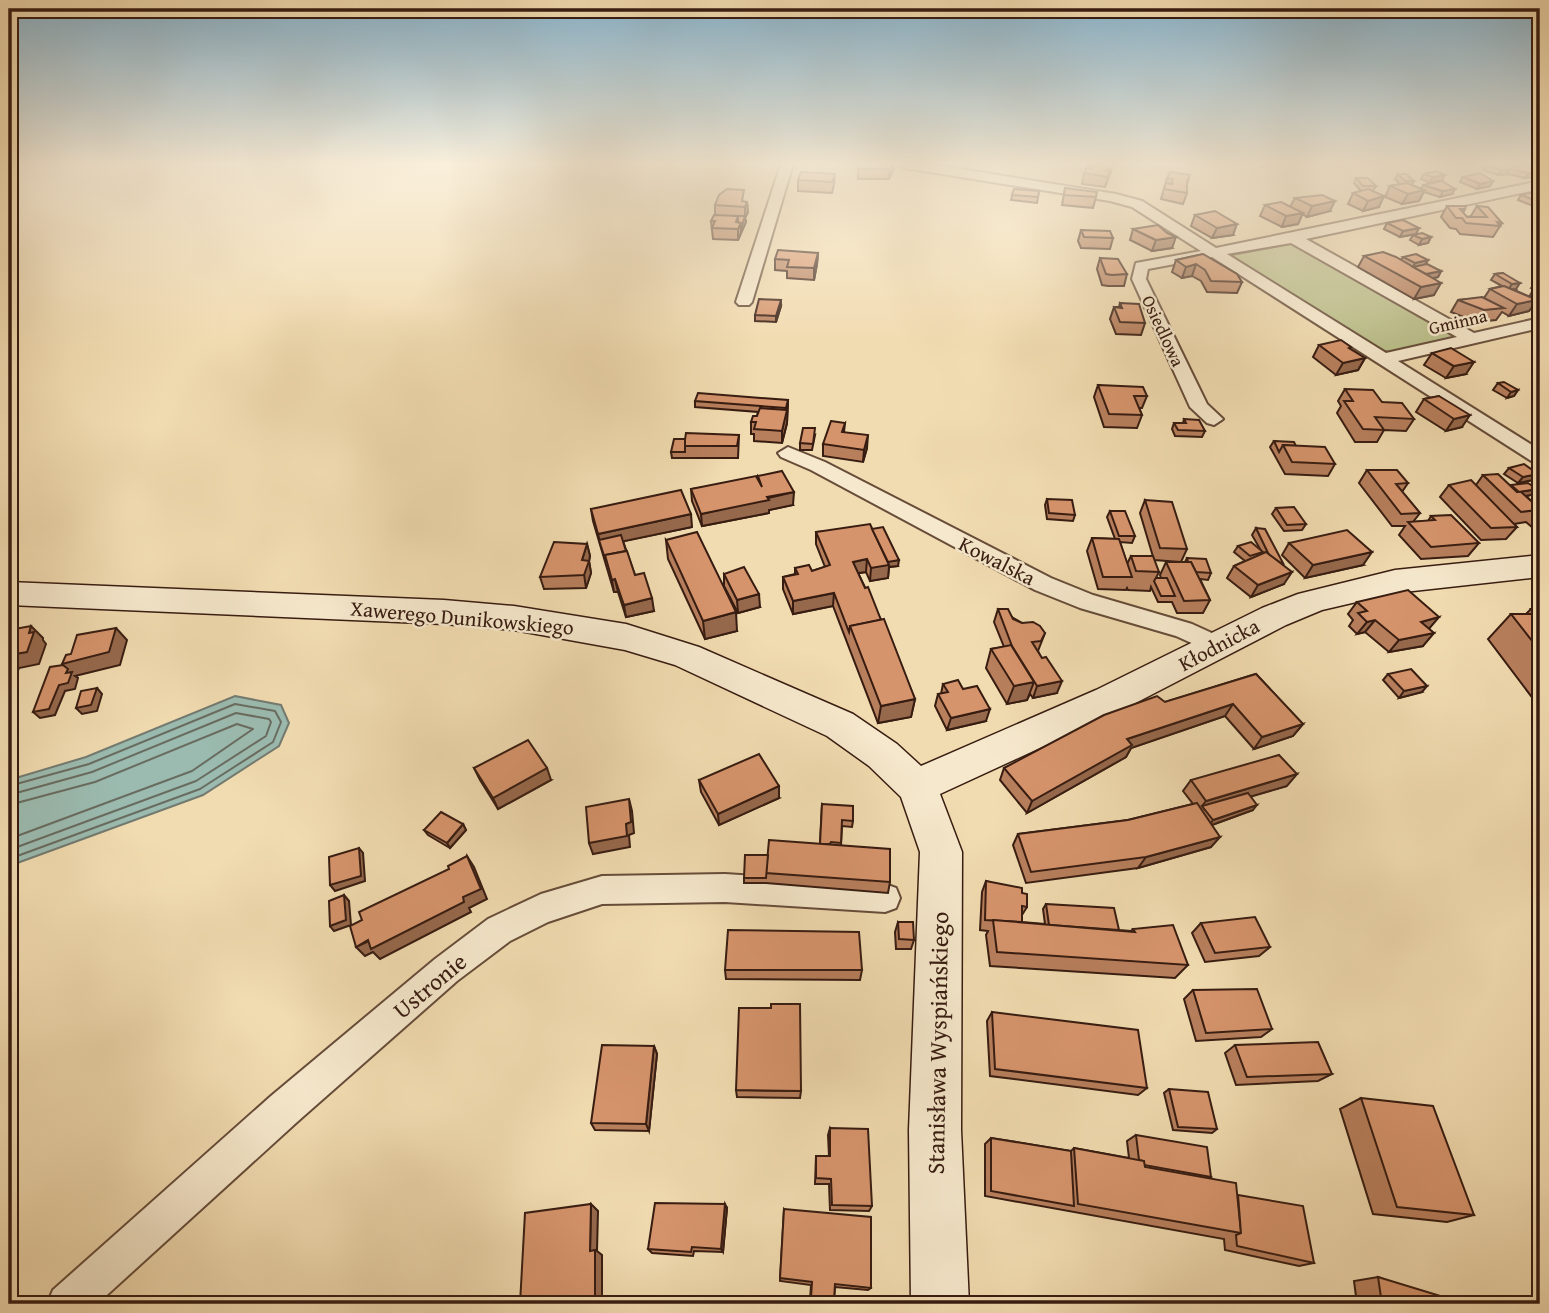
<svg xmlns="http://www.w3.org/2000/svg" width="1549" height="1313" viewBox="0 0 1549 1313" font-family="'Gentium Book Plus',serif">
	<rect width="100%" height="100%" fill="#f1dbb0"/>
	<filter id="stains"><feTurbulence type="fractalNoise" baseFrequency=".00286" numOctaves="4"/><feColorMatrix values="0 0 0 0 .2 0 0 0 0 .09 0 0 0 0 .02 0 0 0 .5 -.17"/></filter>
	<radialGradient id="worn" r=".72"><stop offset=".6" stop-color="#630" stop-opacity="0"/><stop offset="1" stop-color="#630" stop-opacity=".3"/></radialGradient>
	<polygon fill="#bbc08b" stroke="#796e4e" stroke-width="2" points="1295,243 1459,336 1390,352 1378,350 1227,256"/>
	<polygon fill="#9bbbb0" stroke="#737b70" stroke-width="2" points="235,696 281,705 289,723 279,746 203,795 9,866 9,780 86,757"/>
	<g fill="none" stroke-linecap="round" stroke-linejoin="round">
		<g stroke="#696c60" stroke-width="2">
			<polyline points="9,786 89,764 235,704 275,711 281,722 273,742 200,789 9,859"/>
			<polyline points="9,795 92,772 236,713 269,719 271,722 266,736 196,781 9,850"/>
			<polyline points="9,805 95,782 237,724 253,729 192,771 9,839"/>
		</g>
		<defs>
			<g id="minor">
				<polygon points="781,164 793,164 752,302 749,305 739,305 736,302"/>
				<path d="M899 164H929L1116 194 1142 201 1216 248 1540 181V189L1306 239 1474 333 1540 318V328L1398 361 1540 450V464L1533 462 1212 257 1148 269 1146 279 1207 404 1223 419 1214 425 1207 423 1190 407 1132 279 1136 263 1201 251 1132 207 1110 201 905 168ZM1291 243 1457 337 1386 353 1227 254Z"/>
				<polygon points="788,447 825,462 1051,578 1093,595 1192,624 1225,639 1228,645 1225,651 1216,654 1176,636 1080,608 1035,590 811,470 781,457 778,453"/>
				<polygon points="725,874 885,884 896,888 900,898 896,908 885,912 725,902 602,904 548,922 510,941 457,981 297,1122 97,1304 47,1304 53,1290 271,1096 435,959 488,919 541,894 602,876"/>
			</g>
			<polygon id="tertiary" points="1515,164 1540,165 1540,175 1518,167"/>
			<polygon id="secondary" points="1540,555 1540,577 1395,593 1322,610 1286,625 1122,710 940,794 962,852 961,1130 969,1304 911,1304 909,1130 920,852 901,797 869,766 827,736 675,665 625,650 514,630 444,624 9,605 9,582 444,600 514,606 626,624 699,647 853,714 897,744 921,766 1096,690 1262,608 1298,594 1395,570"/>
		</defs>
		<use href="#minor" stroke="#664c39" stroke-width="4"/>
		<use href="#tertiary" stroke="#664c39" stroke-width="3"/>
		<use href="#secondary" stroke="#371c11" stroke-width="3"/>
		<use href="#minor" fill="#f6e8cc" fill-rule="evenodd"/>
		<use href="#tertiary" fill="#f6e8cc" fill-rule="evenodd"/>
		<use href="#secondary" fill="#f6e8cc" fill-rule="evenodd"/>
	</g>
	<g fill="#b87f5d" stroke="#371c11" stroke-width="2">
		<polygon points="858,164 894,164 894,168 889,179 858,179"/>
		<polygon points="1089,164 1113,164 1105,187 1082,184 1084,173"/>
		<polygon points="1512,164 1523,164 1538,176 1525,178 1507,174 1498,175 1483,170 1486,165 1511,166"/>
		<polygon points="835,174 834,184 832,193 798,191 798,180"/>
		<polygon points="1398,174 1414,181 1412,185 1421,189 1423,185 1452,194 1440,197 1424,192 1419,201 1402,204 1385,197 1390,186 1400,184 1395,179"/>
		<polygon points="1424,174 1442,180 1430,183 1421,179"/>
		<polygon points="1190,175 1187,184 1187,193 1183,204 1161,199 1167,178"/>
		<polygon points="1463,177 1493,181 1490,186 1477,189 1460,182"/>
		<polygon points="1356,178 1376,186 1373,191 1379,207 1363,211 1348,204 1353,193 1361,191 1354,183"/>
		<polygon points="1065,188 1096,197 1093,208 1062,205"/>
		<polygon points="1014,189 1039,191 1037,203 1011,200"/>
		<polygon points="1540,194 1540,206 1536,207 1518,200 1521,195"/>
		<polygon points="1295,198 1330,211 1307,217 1302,214 1298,224 1282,227 1260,216 1265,205 1290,207"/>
		<polygon points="747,202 748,212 745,218 746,222 738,240 713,239 711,221 715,215 715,205"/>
		<polygon points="1447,206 1465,209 1463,213 1467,217 1471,216 1477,206 1502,223 1493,237 1460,234 1456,229 1450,228 1441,217"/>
		<polygon points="1195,215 1233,235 1212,238 1191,226"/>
		<polygon points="1387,223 1416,234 1400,237 1384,229"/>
		<polygon points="1133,229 1172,248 1152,251 1130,240"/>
		<polygon points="1081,230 1113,238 1110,249 1081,248 1078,241"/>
		<polygon points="1413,235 1431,237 1428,243 1419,245 1410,240"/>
		<polygon points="818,253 817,264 814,280 787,278 787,271 775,270 775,259"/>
		<polygon points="1203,254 1242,282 1237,293 1207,292 1201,281 1192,276 1182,278 1172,272 1176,260"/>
		<polygon points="1364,256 1401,260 1403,257 1428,260 1425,265 1441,271 1438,277 1432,278 1434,295 1414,299 1358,267"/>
		<polygon points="1100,258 1127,274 1124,286 1108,286 1102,285 1097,269"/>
		<polygon points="1503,273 1516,289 1512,289 1535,299 1530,295 1534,289 1531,288 1540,277 1540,303 1536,300 1529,311 1509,316 1502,312 1496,320 1476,322 1451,312 1458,300 1484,298 1490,289 1502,286 1491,280 1495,274"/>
		<polygon points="1120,303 1145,323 1141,335 1116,334 1110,319 1114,307 1119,307"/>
		<polygon points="781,306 776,322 755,321 755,315"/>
		<polygon points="1319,345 1350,349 1365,358 1358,370 1336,375 1313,357"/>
		<polygon points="1432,353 1466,374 1446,378 1424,365"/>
		<polygon points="1498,383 1518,390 1514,396 1507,398 1493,390"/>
		<polygon points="1098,385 1147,396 1142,408 1139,408 1142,415 1137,428 1104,427 1094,397"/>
		<polygon points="1345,389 1382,402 1414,419 1406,431 1384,430 1377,442 1355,442 1337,413 1341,406 1338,401"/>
		<polygon points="1439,396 1462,427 1446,431 1416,412 1424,399"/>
		<polygon points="788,400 787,423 782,443 754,441 754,434 751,434 751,422 757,416 758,412 695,407 695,401"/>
		<polygon points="1184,419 1205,431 1202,437 1175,436 1172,429 1174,423 1183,423"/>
		<polygon points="845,423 844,432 867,448 863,462 823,456 823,444"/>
		<polygon points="739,435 738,458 672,458 671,452 685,439"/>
		<polygon points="815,435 812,450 800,450 800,443"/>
		<polygon points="1274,441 1296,446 1335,464 1328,476 1285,474 1270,447"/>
		<polygon points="1509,468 1533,480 1518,483 1504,474"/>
		<polygon points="1367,470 1408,483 1402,492 1420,513 1413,522 1428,521 1431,516 1479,543 1468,556 1421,559 1399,535 1405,526 1392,526 1359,483"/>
		<polygon points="1483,475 1531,495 1526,496 1540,509 1540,534 1526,522 1514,524 1517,527 1506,539 1481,540 1440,497 1449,485 1476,485"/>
		<polygon points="758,476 793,505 769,510 769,513 702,526 692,501 691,489 758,479"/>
		<polygon points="1540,495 1540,503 1536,499"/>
		<polygon points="1047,499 1075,515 1073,521 1047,519 1045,505"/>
		<polygon points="1145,500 1187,549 1181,562 1154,560 1140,513"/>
		<polygon points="1276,508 1306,524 1302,530 1284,531 1272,514"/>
		<polygon points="591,509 692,527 623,541 635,575 654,611 626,617 618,592 614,592 593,521"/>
		<polygon points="1110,511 1135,536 1132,543 1120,542 1127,564 1131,556 1159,572 1156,578 1161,578 1160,575 1166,562 1185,562 1187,558 1211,573 1208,580 1200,579 1210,600 1203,613 1177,613 1172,602 1158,602 1151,587 1150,591 1128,590 1127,588 1126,590 1098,589 1087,551 1092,538 1115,539 1107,517"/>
		<polygon points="1256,528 1284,584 1251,597 1227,578 1234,566 1245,561 1234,552 1238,546 1260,549 1252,535"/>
		<polygon points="872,529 898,566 889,567 888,578 870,581 866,572 858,573 881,620 915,699 911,717 878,723 833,606 793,614 783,589 783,577 795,574 795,568 812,571 825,567 816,544 816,532"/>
		<polygon points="666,540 737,631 705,639 668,559"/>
		<polygon points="1289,543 1363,565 1305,578 1282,555"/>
		<polygon points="587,544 590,556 589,561 591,573 586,588 544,589 540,577"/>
		<polygon points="724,574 760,607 738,613 724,586"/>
		<polygon points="1357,602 1429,629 1423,646 1389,652 1365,632 1357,634 1349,626 1353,620 1348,614"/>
		<polygon points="998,609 1022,623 1045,633 1038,651 1057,693 1033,698 1030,694 1027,700 1007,704 986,668 991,649 1004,647 994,622"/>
		<polygon points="1531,609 1540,609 1540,708 1488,639 1511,614 1526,614"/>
		<polygon points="1256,674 1303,724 1293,736 1254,749 1225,716 1131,748 1126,757 1027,813 1000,780 1004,768 1165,702"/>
		<polygon points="1388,674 1422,692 1399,698 1383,680"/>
		<polygon points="943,684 963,689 986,721 947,730 935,706 938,694 941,694"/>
		<polygon points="474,768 551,780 498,809 480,780"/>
		<polygon points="699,780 779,798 719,825 701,792"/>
		<polygon points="1191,780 1287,786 1251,796 1253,810 1212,825 1211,847 1138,868 1026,883 1013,845 1018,834 1128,820 1193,804 1183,791"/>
		<polygon points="822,804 853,821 852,827 842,826 841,845 890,882 888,893 766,883 744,883 744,878 768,855 820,844"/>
		<polygon points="463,824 466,830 450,848 428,835 424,830"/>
		<polygon points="986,881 1022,893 1027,907 1022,915 1022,922 1045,924 1043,909 1046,904 1119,930 1131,931 1133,929 1188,965 1175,978 990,966 986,935 988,931 980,930 982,892"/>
		<polygon points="898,922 914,940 911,949 896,949 895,932"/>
		<polygon points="1201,923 1270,947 1259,956 1205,962 1192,933"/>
		<polygon points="725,970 862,970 860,980 726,979"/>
		<polygon points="1193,990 1272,1029 1261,1037 1196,1041 1184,999"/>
		<polygon points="992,1012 1147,1088 1138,1095 990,1076 987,1021"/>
		<polygon points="1235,1045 1332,1074 1318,1081 1236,1085 1225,1053"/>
		<polygon points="654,1046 657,1054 649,1131 595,1130 591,1123"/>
		<polygon points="1169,1089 1217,1129 1212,1133 1173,1130 1164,1093"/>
		<polygon points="736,1090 801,1091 800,1098 737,1097"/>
		<polygon points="1361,1098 1474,1215 1447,1222 1373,1214 1340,1109"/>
		<polygon points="830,1128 872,1206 869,1211 830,1210 829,1184 815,1184 816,1156 829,1156 828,1135"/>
		<polygon points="1136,1135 1211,1177 1209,1178 1238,1195 1314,1263 1299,1266 1225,1250 1224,1239 985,1196 985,1144 991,1138 1071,1151 1074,1148 1129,1158 1127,1141"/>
		<polygon points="727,1208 723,1252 694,1251 693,1256 652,1253 648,1249"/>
		<polygon points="784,1209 871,1288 868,1290 835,1287 834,1300 833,1303 810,1300 811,1285 780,1281"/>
		<polygon points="1378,1277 1448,1304 1357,1304 1354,1281"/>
	</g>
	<g fill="#96684c" stroke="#371c11" stroke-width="2">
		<polygon points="892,164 894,164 894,168 889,179 890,169"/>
		<polygon points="1113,164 1111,172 1105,187 1108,177 1105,176 1107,169"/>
		<polygon points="1510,169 1507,174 1498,175 1501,170"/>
		<polygon points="1540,171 1538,176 1525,178 1529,173"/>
		<polygon points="1445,175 1442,180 1430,183 1433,177"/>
		<polygon points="1493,181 1490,186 1477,189 1480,184"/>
		<polygon points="1455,189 1452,194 1440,197 1443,191"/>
		<polygon points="1424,190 1419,201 1402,204 1408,194"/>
		<polygon points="1384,196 1379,207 1363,211 1368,201"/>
		<polygon points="1335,201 1330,211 1307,217 1312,206"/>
		<polygon points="747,202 748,212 745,218 746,222 741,233 741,228 745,216 745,207"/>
		<polygon points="1303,213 1298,224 1282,227 1286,216"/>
		<polygon points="741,223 741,233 738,240 738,229"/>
		<polygon points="1237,224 1233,235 1212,238 1217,228"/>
		<polygon points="1419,228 1416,234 1400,237 1403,231"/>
		<polygon points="1176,237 1172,248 1152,251 1156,240"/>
		<polygon points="1431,237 1428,243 1419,245 1422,239"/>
		<polygon points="818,253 817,264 814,280 814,268"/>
		<polygon points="1428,260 1424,266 1412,269 1415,263"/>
		<polygon points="1196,264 1192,276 1182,278 1186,267"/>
		<polygon points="1441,271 1438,277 1415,282 1418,276"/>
		<polygon points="1441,283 1434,295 1414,299 1421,287"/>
		<polygon points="1520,283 1516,289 1508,290 1512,284"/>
		<polygon points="781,300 781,306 776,322 776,316"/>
		<polygon points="1537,300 1529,311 1509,316 1517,304"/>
		<polygon points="1365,358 1358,370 1336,375 1343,363"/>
		<polygon points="1474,362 1466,374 1446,378 1454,366"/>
		<polygon points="1518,390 1514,396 1507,398 1511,392"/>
		<polygon points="788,400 787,423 782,443 782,431"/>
		<polygon points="1470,415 1462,427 1446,431 1454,419"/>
		<polygon points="868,435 867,448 863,462 864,450"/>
		<polygon points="1538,474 1533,480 1518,483 1523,477"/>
		<polygon points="1537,489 1531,495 1514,498 1519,492"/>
		<polygon points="794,492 793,505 769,510 769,513 702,526 701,514"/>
		<polygon points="691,514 692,527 601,546 598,534"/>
		<polygon points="587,544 590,556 589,561 591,573 586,588 582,560"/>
		<polygon points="1372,552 1363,565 1305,578 1313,565"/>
		<polygon points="867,559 866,572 852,574 853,562"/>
		<polygon points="899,560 898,566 889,567 888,578 870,581 871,568 885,562"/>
		<polygon points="1292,572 1284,584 1251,597 1258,585"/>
		<polygon points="615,579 618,592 614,592 612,580"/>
		<polygon points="834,593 833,606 793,614 793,601"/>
		<polygon points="759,594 760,607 738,613 737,600"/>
		<polygon points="652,598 654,611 626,617 624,605"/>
		<polygon points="736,612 737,631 705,639 703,621"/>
		<polygon points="1439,617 1428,630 1421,622"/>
		<polygon points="1375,620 1365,632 1357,634 1367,622"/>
		<polygon points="31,626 43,638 43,640 46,644 39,664 19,668 15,679 9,680 9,655 29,633"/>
		<polygon points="116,628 127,640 120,665 75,676 78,678 75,689 65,691 55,715 40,718 33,712 59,685 66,673 62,664"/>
		<polygon points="1434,633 1423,646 1389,652 1399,640"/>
		<polygon points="1062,681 1057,693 1033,698 1037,686"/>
		<polygon points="1034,682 1027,700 1007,704 1014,686"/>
		<polygon points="1427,686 1422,692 1399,698 1404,691"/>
		<polygon points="97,688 102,694 97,711 82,714 76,708"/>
		<polygon points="915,699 911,717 878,723 881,706"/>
		<polygon points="1233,704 1225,716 1131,748 1126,757 1027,813 1032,801 1127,739"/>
		<polygon points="990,709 986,721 947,730 951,718"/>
		<polygon points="1303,724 1293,736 1254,749 1262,737"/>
		<polygon points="547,768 551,780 498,809 493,798"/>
		<polygon points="1297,774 1287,786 1205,810 1202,806 1206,801"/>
		<polygon points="779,786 779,798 719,825 718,814"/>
		<polygon points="629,799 632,811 634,833 629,835 630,847 593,854 589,843 626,824"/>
		<polygon points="1257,805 1253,810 1209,826 1213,820"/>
		<polygon points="463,824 466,830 450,848 447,843"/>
		<polygon points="1220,837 1211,847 1138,868 1146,857"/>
		<polygon points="359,848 363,853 365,881 335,891 330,885"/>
		<polygon points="467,856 474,867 487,899 469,908 471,912 380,959 373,952 365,956 356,947 463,897"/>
		<polygon points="344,895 349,901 351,925 334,931 330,926"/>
		<polygon points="654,1046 657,1054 649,1131 646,1124"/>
		<polygon points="591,1204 598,1211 597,1251 602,1255 602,1304 595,1304 590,1251"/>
		<polygon points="725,1204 727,1208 723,1252 721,1249"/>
	</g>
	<g fill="#d6946c" stroke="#371c11" stroke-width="2">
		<polygon points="858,164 892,164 890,169 858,169"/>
		<polygon points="1092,164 1113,164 1111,167 1107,169 1106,171 1110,171 1108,177 1084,173 1087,168 1092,169 1094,164"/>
		<polygon points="1489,164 1507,164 1516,167 1519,166 1514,164 1523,164 1540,171 1529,173 1510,169 1501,170 1486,165"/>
		<polygon points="1436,171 1445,175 1433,177 1424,174"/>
		<polygon points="801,172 835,174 832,182 798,180"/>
		<polygon points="1170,172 1190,175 1187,181 1187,193 1164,189 1166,183 1172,184 1173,179 1167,178"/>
		<polygon points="1480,173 1493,181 1480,184 1463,177"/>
		<polygon points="1398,174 1406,174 1414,181 1405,181"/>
		<polygon points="1356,178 1368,178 1376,186 1363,186"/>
		<polygon points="1442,181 1455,189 1443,191 1423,185"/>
		<polygon points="1407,183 1424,190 1408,194 1390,186"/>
		<polygon points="1065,188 1097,192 1096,197 1064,195"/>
		<polygon points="727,189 744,190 742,201 747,202 745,207 715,205 719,195"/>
		<polygon points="1014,189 1039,191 1038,197 1012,195"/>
		<polygon points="1368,189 1384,196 1368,201 1353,193"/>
		<polygon points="1534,192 1540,194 1540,202 1521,195"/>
		<polygon points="1322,195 1335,201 1312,206 1295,198"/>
		<polygon points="1281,202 1303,213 1286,216 1265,205"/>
		<polygon points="1447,206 1466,206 1465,209 1460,209 1467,217 1487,217 1477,206 1488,207 1502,223 1497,222 1500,226 1466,223 1462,218 1456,218"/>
		<polygon points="1215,211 1237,224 1217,228 1195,215"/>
		<polygon points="714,215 738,216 736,222 741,223 738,229 712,228 715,221 711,221"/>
		<polygon points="733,216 745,216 741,228 741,223 738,222 738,216"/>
		<polygon points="1403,220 1419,228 1403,231 1387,223"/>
		<polygon points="1158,225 1167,233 1176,237 1156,240 1133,229"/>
		<polygon points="1081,230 1110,231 1113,238 1084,237"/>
		<polygon points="1422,233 1431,237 1422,239 1413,235"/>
		<polygon points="778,250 818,253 814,268 787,267 789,260 775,259"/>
		<polygon points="1383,252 1396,257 1441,283 1421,287 1364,256"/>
		<polygon points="1203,254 1237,274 1242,282 1211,281 1205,270 1196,264 1186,267 1176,260"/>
		<polygon points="1416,254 1428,260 1415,263 1403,257"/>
		<polygon points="1100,258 1118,259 1127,274 1112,275 1106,274"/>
		<polygon points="1427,264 1441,271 1426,274 1413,267"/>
		<polygon points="1503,273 1520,283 1512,284 1495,274"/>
		<polygon points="1504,286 1537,300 1517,304 1490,289"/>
		<polygon points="1482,297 1504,308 1484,310 1458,300"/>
		<polygon points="759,299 781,300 776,316 755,315"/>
		<polygon points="1120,303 1139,304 1145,323 1120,322 1114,307 1122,308"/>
		<polygon points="1341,340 1351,347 1349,348 1365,358 1343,363 1319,345"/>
		<polygon points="1451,348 1474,362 1454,366 1432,353"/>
		<polygon points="1504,382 1518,390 1511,392 1498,383"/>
		<polygon points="1098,385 1143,387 1147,396 1134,396 1142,415 1109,414"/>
		<polygon points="1345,389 1373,390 1382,402 1402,403 1414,419 1375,417 1384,430 1363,429 1344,401 1353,401"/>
		<polygon points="698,393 788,400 786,408 695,401"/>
		<polygon points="1439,396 1470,415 1454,419 1424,399"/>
		<polygon points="760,408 787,410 782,431 754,429 756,422 751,422 753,416 757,416"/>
		<polygon points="1184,419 1199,420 1205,431 1178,430 1174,423 1186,423"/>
		<polygon points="831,421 845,423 842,432 868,435 864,450 823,444"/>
		<polygon points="803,428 815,428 813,444 800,443"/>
		<polygon points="686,433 739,435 737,446 684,446"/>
		<polygon points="674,439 685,439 685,452 671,452"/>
		<polygon points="1274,441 1294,442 1296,446 1283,445 1279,452"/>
		<polygon points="1283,445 1325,447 1335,464 1292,462"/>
		<polygon points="1524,464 1538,474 1523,477 1509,468"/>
		<polygon points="1367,470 1397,470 1408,483 1396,484 1420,513 1401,514"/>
		<polygon points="782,471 794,492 767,497 769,500 701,514 691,489 756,476 762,487 758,476"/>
		<polygon points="1498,474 1517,492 1520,491 1540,509 1540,513 1537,510 1521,512 1483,475"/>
		<polygon points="1471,480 1517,527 1491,528 1449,485"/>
		<polygon points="1528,483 1537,489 1519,492 1511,485"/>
		<polygon points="681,490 691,514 598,534 591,509"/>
		<polygon points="1047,499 1072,500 1075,515 1049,513"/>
		<polygon points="1145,500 1172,502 1187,549 1160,548"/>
		<polygon points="1294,507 1306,524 1287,525 1276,508"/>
		<polygon points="1110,511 1125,511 1135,536 1119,536"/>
		<polygon points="1451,515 1479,543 1431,547 1408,522 1435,520 1431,516"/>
		<polygon points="870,524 889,565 871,568 867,559 853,562 865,588 868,587 881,620 850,626 849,632 834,593 793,601 783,577 798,574 795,568 809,565 812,571 830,565 816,532"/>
		<polygon points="883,527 899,560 888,562 872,529"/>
		<polygon points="1256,528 1265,529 1284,565 1269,555"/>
		<polygon points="1347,530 1372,552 1313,565 1289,543"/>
		<polygon points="697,532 736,612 703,621 666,540"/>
		<polygon points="621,535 626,551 605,555 606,562 599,540"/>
		<polygon points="1092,538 1119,539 1132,577 1103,577"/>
		<polygon points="554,542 587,544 582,560 589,561 584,575 540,577"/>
		<polygon points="1251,542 1263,552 1250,556 1238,546"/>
		<polygon points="627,551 635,575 644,573 652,598 624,605 615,579 612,580 605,555"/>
		<polygon points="1266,552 1292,572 1258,585 1234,566"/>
		<polygon points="1131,556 1153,556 1159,572 1136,571"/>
		<polygon points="1187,558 1206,559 1211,573 1196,572 1191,562 1188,562"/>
		<polygon points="1166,562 1191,562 1210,600 1184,601"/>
		<polygon points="744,567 759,594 737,600 724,574"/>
		<polygon points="1156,578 1167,578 1175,596 1161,596 1154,581"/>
		<polygon points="1408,590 1439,617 1421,622 1434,633 1399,640 1375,620 1367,622 1358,613 1367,611 1357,602"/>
		<polygon points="998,609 1008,609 1013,619 1022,623 1033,622 1040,626 1045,633 1041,641 1032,642 1042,658 1046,657 1062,681 1037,686 1012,646"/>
		<polygon points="1531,609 1540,609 1540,651 1511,614 1535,614"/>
		<polygon points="884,619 915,699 881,706 850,626"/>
		<polygon points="31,626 29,633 34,632 27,652 9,655 9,630"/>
		<polygon points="116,628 109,652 62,664 66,655 71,654 77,635"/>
		<polygon points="1011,645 1034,682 1014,686 991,649"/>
		<polygon points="63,665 68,669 66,673 72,672 68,683 59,685 49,709 33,712 50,667"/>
		<polygon points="1411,669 1427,686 1404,691 1388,674"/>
		<polygon points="1256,674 1303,724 1262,737 1233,704 1127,739 1132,745 1032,801 1004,768 1104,715 1157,696 1165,702"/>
		<polygon points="958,680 963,689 977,686 990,709 951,718 938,694 948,692 943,684"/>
		<polygon points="97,688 91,705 76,708 81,691"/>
		<polygon points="528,740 547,768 493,798 474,768"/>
		<polygon points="759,754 779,786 718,814 699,780"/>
		<polygon points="1279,755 1297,774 1206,801 1191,780"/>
		<polygon points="1248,793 1257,805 1213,820 1202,806"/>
		<polygon points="629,799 631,822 626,824 627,836 589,843 586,807"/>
		<polygon points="1197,803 1220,837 1146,857 1031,872 1018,834 1128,820"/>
		<polygon points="822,804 853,806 853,821 842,820 841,843 831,842 830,844 820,844"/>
		<polygon points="441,812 463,824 447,843 424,830"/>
		<polygon points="769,840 890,849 890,882 766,873"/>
		<polygon points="359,848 361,876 330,885 329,857"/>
		<polygon points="745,855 768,855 766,878 744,878"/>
		<polygon points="467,856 481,889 463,897 464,902 371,949 368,940 356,947 350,926 362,920 359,912 449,869 448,866"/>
		<polygon points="986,881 1022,888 1022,893 1027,894 1027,907 1022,906 1022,922 985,920"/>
		<polygon points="344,895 346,920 330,926 329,901"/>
		<polygon points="1046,904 1114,908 1119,930 1049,925"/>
		<polygon points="1255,917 1270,947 1215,953 1201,923"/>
		<polygon points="993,920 1135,932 1133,929 1173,925 1188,965 997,952"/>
		<polygon points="898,922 913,922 914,940 899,939"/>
		<polygon points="728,930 859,932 862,970 725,970"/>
		<polygon points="1257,989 1272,1029 1206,1033 1193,990"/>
		<polygon points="771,1004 800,1004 801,1091 736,1090 739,1008 771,1008"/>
		<polygon points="992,1012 1138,1030 1147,1088 995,1069"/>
		<polygon points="1318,1042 1332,1074 1247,1077 1235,1045"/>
		<polygon points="602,1045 654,1046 646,1124 591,1123"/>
		<polygon points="1169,1089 1208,1092 1217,1129 1178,1127"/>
		<polygon points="1361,1098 1433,1106 1474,1215 1397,1207"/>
		<polygon points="830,1128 868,1129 872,1206 832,1205 831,1179 816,1178 816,1156 830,1156"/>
		<polygon points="1136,1135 1207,1147 1211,1177 1144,1165 1144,1161 1139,1160"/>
		<polygon points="991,1138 1071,1151 1074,1206 991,1191"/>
		<polygon points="1074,1148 1144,1161 1145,1167 1236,1183 1241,1233 1078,1204"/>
		<polygon points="1238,1195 1303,1206 1314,1263 1237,1246 1236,1235 1241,1233"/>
		<polygon points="655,1203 725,1204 721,1249 692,1247 691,1252 648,1249"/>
		<polygon points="591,1204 590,1251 595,1250 595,1304 520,1304 525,1213"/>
		<polygon points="784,1209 871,1217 871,1288 835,1284 834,1300 811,1298 812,1282 780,1278"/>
		<polygon points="1378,1277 1447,1298 1448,1304 1382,1304"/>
	</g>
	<linearGradient id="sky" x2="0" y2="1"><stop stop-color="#89b7d2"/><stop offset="0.47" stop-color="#f9efdb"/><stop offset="1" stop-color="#f9efdb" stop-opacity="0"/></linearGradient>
	<rect width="1549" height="348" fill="url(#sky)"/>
	<g text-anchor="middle" stroke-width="5" stroke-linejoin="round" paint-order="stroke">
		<g font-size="18" fill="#371c11" stroke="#f6e8cc">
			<text transform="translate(1458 322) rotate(-13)" y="6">Gminna</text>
			<text transform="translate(1163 331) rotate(65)" y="6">Osiedlowa</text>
		</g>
		<g font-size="21" fill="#371c11" stroke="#f6e8cc">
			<text transform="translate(997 561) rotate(27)" y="7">Kowalska</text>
			<text transform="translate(462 618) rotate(5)" y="7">Xawerego Dunikowskiego</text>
			<text transform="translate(1219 645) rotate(-28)" y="7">Kłodnicka</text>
		</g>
		<g font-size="24" fill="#371c11" stroke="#f6e8cc">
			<text transform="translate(430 986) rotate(-40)" y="8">Ustronie</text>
			<text transform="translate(938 1043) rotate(-89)" y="8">Stanisława Wyspiańskiego</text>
		</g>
	</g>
	<rect width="1549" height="1313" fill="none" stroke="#f1dbb0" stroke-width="35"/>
	<rect x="10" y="10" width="1528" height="1292" fill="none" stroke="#371c11" stroke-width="3.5"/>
	<rect x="18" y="18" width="1514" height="1278" fill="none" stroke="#371c11" stroke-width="2"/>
	<rect width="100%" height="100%" filter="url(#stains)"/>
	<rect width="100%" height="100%" fill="url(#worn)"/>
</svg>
